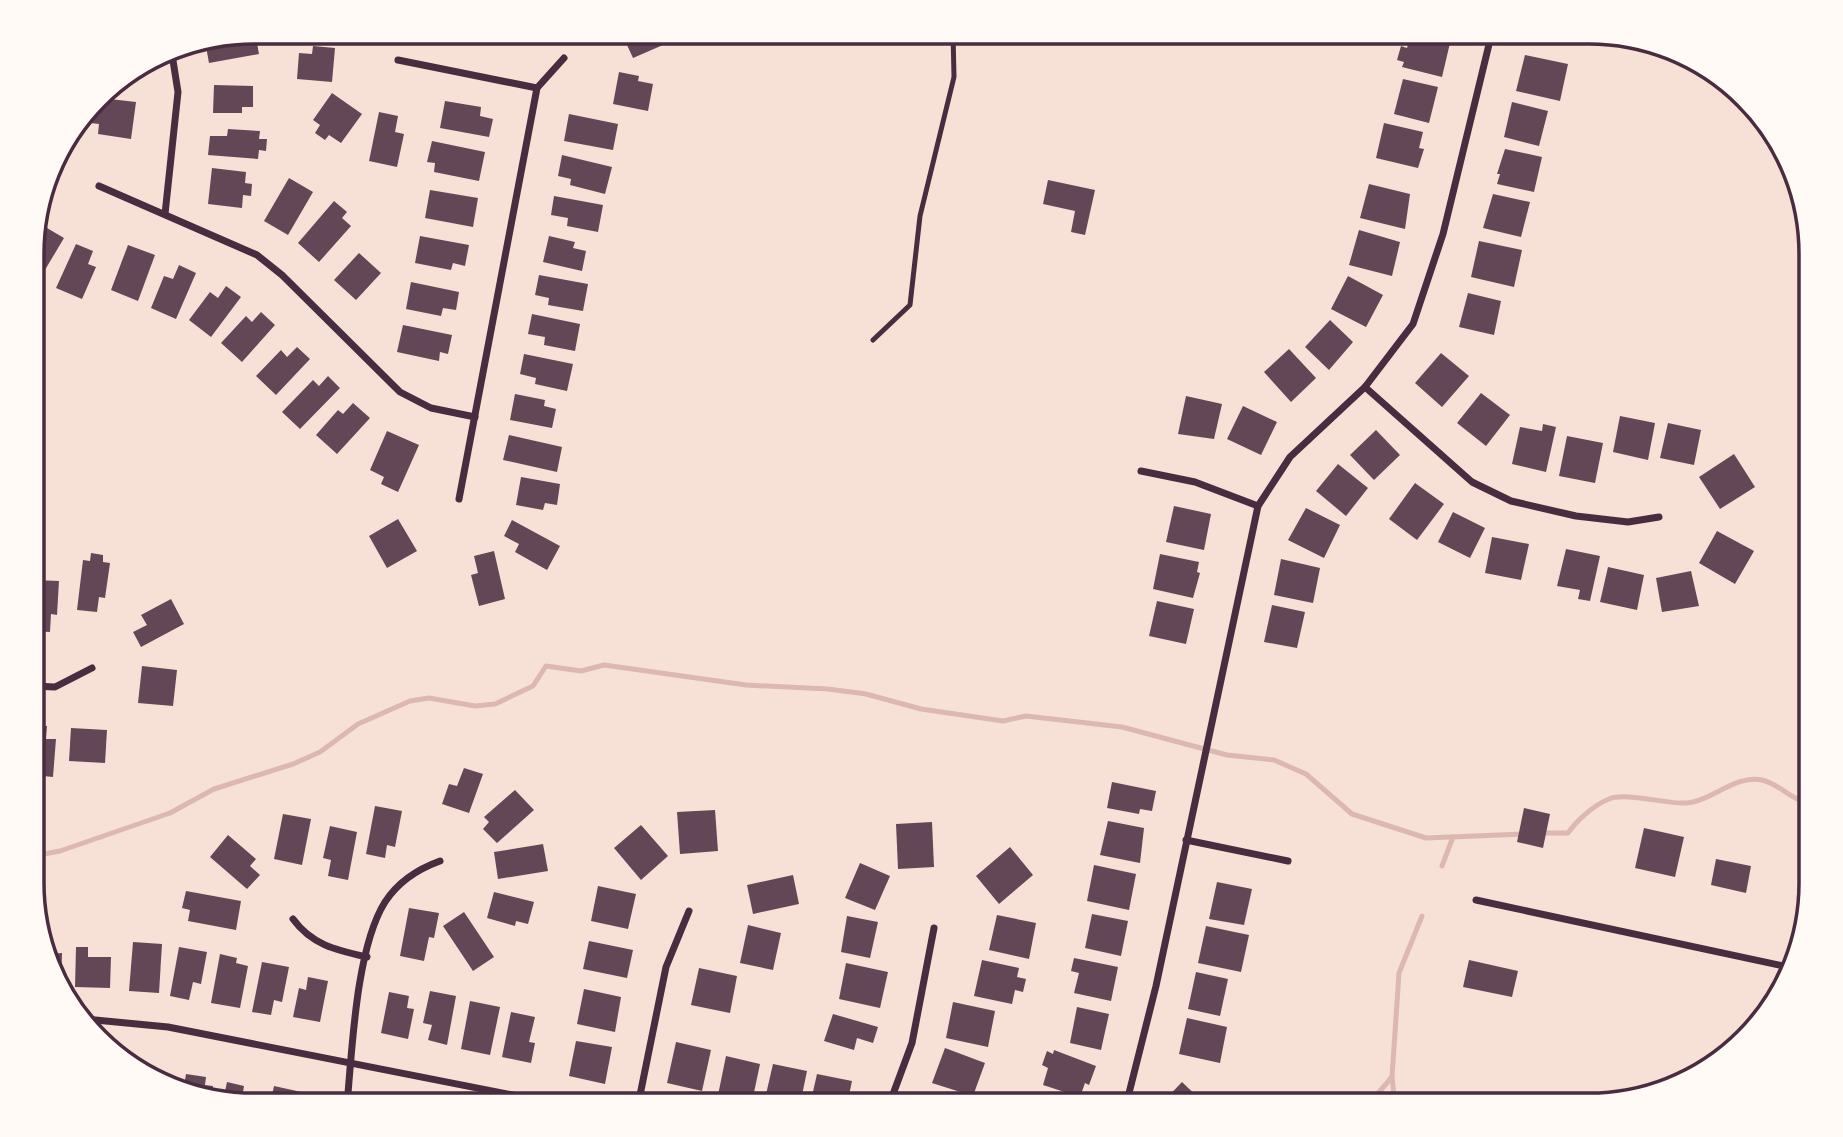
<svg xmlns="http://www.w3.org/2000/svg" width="1843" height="1137" viewBox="0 0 1843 1137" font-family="Helvetica,sans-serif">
	<rect width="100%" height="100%" fill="#f7e1d7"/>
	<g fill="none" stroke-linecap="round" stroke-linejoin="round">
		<g stroke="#dcb8b0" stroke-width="5">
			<polyline points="1811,683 1808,695 1811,698"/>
			<path d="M1540 833H1568C1577 820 1594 805 1609 799 1625 792 1666 804 1685 803 1711 802 1735 774 1762 780 1780 784 1793 802 1811 803"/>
			<polyline points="33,856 60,851 170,813 214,789 293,764 320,752 358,724 410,701 429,698 475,706 495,704 533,686 546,666 581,671 604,665 746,685 828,689 866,694 921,709 1003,721 1026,716 1122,727 1227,755 1274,760 1306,774 1352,814 1426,838 1524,834"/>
			<polyline points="1442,866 1453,837"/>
			<polyline points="1368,1105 1392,1077"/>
			<polyline points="1395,1105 1392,1077 1399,973 1422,916"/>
		</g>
	</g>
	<g fill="#644757">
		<polygon points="255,32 259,54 209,63 205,41"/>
		<polygon points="450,32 469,32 467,39 449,36"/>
		<polygon points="493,32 513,32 511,44 491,40"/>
		<polygon points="621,32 657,32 663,45 633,58"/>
		<polygon points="1189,32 1216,32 1214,38"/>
		<polygon points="1411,33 1450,43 1442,77 1402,67 1404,62 1397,60 1401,46 1407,48"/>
		<polygon points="313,46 335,48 332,82 297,79 299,53 312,54"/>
		<polygon points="1525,55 1568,64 1560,101 1516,91"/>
		<polygon points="134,70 135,79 113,83"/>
		<polygon points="619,72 639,76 638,81 653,84 648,111 613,104"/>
		<polygon points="1403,79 1438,87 1429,123 1394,114"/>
		<polygon points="214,85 253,86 253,107 242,107 242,113 213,113"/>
		<polygon points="332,93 362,114 341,143 329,135 325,140 315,133 320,125 313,120"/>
		<polygon points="101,98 136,102 131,139 98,134 99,124 90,123 92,111 99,112"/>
		<polygon points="445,101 481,107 480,116 493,119 489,137 440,128"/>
		<polygon points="1512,102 1548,111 1539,146 1504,137"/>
		<polygon points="379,112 398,116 395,132 404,134 397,167 369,161"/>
		<polygon points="569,114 618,124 613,150 564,141"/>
		<polygon points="1384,123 1423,132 1419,148 1424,149 1418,168 1376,158"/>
		<polygon points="228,129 260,131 259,139 267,139 266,151 259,150 258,159 208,155 210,136 227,136"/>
		<polygon points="432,141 485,152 479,181 434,172 435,163 427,162"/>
		<polygon points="1505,149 1542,157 1534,192 1497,184 1500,174 1497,174"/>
		<polygon points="562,155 612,167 605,194 570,185 571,179 558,176"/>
		<polygon points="212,168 246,172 245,183 252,184 251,196 243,195 242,208 208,204"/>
		<polygon points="289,178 313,192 288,235 264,221"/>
		<polygon points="1048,180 1095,190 1085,235 1071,232 1075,211 1043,204"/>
		<polygon points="1369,184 1410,194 1405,229 1360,218"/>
		<polygon points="430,190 478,198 473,227 425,218"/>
		<polygon points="1493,194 1530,202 1521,237 1483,228"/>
		<polygon points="554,196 603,205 598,232 567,226 568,218 551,215"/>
		<polygon points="334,201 347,212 342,218 351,226 319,262 298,243"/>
		<polygon points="47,228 64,238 39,280 33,276 33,230 43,236"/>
		<polygon points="1359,230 1400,242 1392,276 1349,265"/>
		<polygon points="420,236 469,245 465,266 453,263 451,270 415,263"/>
		<polygon points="549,236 575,242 573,248 586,251 582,271 543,262"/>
		<polygon points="1479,241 1522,250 1514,287 1471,277"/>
		<polygon points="76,244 93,251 88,264 96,267 82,299 56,288"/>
		<polygon points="128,245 155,255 138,301 111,290"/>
		<polygon points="359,253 381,273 356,300 334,280"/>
		<polygon points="179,265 196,273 176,319 151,308 164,276 173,279"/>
		<polygon points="539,275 588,284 583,311 548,305 549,298 535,295"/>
		<polygon points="1348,276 1383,295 1366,327 1331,309"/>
		<polygon points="411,282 459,292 456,310 443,308 441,316 406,309"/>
		<polygon points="226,286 241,297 211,337 189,320 210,292 218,298"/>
		<polygon points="1468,293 1501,301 1494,335 1459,327"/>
		<polygon points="261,312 275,325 242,362 221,343 246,316 252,322"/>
		<polygon points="532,314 580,324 575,351 544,345 545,337 528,334"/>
		<polygon points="1330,320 1353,342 1329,370 1305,347"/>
		<polygon points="403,325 452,335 448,354 440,352 439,361 397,352"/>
		<polygon points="297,347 310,359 276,395 256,376 281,350 287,357"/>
		<polygon points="1289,349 1316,378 1291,402 1264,372"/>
		<polygon points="1441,353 1469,376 1442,407 1415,383"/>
		<polygon points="524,354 573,364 567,391 535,384 536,378 520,374"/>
		<polygon points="328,376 340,388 300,429 282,412 313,380 319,386"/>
		<polygon points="1481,393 1510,415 1486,446 1457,423"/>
		<polygon points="515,394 545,400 544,406 556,409 552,428 510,420"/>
		<polygon points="1186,396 1222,404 1214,439 1178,434"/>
		<polygon points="353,403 370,418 337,454 316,435 338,410 343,414"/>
		<polygon points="1243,406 1277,422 1261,455 1227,439"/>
		<polygon points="1620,416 1655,423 1648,460 1613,452"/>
		<polygon points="1668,423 1701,430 1694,465 1660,458"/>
		<polygon points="1543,424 1556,427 1546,472 1512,464 1520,427 1542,431"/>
		<polygon points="1376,430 1400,455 1374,480 1350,455"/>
		<polygon points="387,431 419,445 398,492 381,484 384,477 370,470"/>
		<polygon points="509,435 562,447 557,472 503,460"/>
		<polygon points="1567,436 1603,443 1595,483 1559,476"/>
		<polygon points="1734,454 1755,487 1720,509 1699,477"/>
		<polygon points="1338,464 1368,488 1346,516 1316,491"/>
		<polygon points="521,477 560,484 557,505 545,503 543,510 516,505"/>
		<polygon points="1415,483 1444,504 1417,540 1389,519"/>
		<polygon points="1174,506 1211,514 1204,550 1166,542"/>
		<polygon points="1306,508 1340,525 1324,558 1288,540"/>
		<polygon points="1453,512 1485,528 1470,558 1438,542"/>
		<polygon points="398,519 417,551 387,568 369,536"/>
		<polygon points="512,520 560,546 547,570 515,552 519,544 504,536"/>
		<polygon points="1717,531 1754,551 1735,584 1699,563"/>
		<polygon points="1492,537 1529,544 1521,580 1485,573"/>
		<polygon points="1566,549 1600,556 1590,601 1578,599 1580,590 1557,586"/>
		<polygon points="494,551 505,599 479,606 471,575 478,573 474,556"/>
		<polygon points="91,553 103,555 103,562 110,563 105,598 99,597 97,612 77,610 83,560 90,561"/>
		<polygon points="1160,554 1199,562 1197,572 1200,573 1193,598 1153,589"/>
		<polygon points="1281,559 1320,568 1313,603 1274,595"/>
		<polygon points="1608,567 1644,575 1637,610 1600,602"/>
		<polygon points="1691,571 1699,606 1662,612 1656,578"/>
		<polygon points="33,580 59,581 57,615 51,614 50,632 33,631"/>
		<polygon points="171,599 184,624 141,647 133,632 147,625 141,615"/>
		<polygon points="1157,601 1194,609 1186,644 1149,636"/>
		<polygon points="1272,605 1305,612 1297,648 1264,642"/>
		<polygon points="142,666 177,670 173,706 138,703"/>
		<polygon points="33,725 47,726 46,739 56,739 53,777 33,775"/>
		<polygon points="71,728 107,730 105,763 69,761"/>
		<polygon points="464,768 483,774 469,813 442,804 449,784 457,786"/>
		<polygon points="1112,782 1156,791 1152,811 1140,809 1139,814 1107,808"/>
		<polygon points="515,790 534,810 497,843 483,829 489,822 484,817"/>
		<polygon points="375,806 402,811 395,847 387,845 385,858 366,854"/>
		<polygon points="1524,808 1550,814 1543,848 1517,842"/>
		<polygon points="715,810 718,851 680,854 677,812"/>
		<polygon points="283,814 311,819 302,865 274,859"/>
		<polygon points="1108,821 1144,828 1140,863 1100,855"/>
		<polygon points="932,822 934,867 898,869 896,824"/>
		<polygon points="641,825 668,856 641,880 614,848"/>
		<polygon points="330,826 357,832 348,880 328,876 331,860 323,858"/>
		<polygon points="1644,828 1684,837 1675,877 1635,868"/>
		<polygon points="228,835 256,859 250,866 260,875 247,889 210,857"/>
		<polygon points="543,844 548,871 498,879 494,852"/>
		<polygon points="1010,847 1033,875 999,904 976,876"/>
		<polygon points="1716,859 1751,866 1746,893 1711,885"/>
		<polygon points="860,863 890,876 875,910 845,898"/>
		<polygon points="1094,865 1136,874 1129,910 1087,901"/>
		<polygon points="793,875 799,904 753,914 747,885"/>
		<polygon points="1217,882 1252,889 1244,925 1209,919"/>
		<polygon points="598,886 636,894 628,929 591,921"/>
		<polygon points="186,891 241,901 236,930 188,921 190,910 182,908"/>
		<polygon points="494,892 534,902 528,924 516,921 515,926 487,918"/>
		<polygon points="409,908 439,913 434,938 429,937 424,961 400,956"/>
		<polygon points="464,912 494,957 473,971 443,926"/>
		<polygon points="1092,914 1128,921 1121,956 1085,948"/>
		<polygon points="997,915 1036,923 1029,959 989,950"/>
		<polygon points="847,916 878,922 870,958 841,952"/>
		<polygon points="748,925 781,933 773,970 740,963"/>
		<polygon points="1206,926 1249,935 1241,972 1198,963"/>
		<polygon points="589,941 633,950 627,978 583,969"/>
		<polygon points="133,942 162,944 159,993 129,991"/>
		<polygon points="76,947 88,947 88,957 111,957 110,988 75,987"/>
		<polygon points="179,947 207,952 201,984 193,982 189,1000 170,996"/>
		<polygon points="62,953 61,988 59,988 48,954"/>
		<polygon points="220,954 237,958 236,963 248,966 240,1008 211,1003"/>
		<polygon points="1074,958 1118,967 1111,1001 1074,993 1079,973 1071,971"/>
		<polygon points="982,960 1019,968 1017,977 1026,979 1023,992 1015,990 1012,1004 974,996"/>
		<polygon points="1469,960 1518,971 1512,997 1463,987"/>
		<polygon points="262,962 289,967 282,1002 274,1000 271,1015 252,1012"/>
		<polygon points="846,963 888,972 880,1008 839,999"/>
		<polygon points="699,968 737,976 730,1013 691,1005"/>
		<polygon points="1196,972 1228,979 1220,1016 1188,1009"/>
		<polygon points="308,977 328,981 320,1022 293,1017 299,988 306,990"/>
		<polygon points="584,989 621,997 615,1032 577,1024"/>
		<polygon points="430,991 456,996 447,1045 428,1040 432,1025 423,1023"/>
		<polygon points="389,992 409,996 407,1008 414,1009 408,1039 381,1033"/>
		<polygon points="470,1001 500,1007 490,1055 461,1049"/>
		<polygon points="953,1002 995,1011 988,1047 946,1038"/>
		<polygon points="1077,1007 1109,1014 1101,1050 1070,1043"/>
		<polygon points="511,1012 535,1017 529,1042 535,1043 531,1063 502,1057"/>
		<polygon points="833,1014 878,1027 873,1043 857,1038 854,1050 824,1041"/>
		<polygon points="1187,1018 1227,1027 1220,1063 1179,1054"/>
		<polygon points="576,1041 612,1047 605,1084 569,1076"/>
		<polygon points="676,1042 711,1050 702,1091 667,1083"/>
		<polygon points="945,1048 985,1063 973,1096 932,1083"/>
		<polygon points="1054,1050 1096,1066 1089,1085 1085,1083 1080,1097 1043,1085 1048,1068 1042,1065 1047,1051 1053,1054"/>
		<polygon points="726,1056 760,1064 752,1102 718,1095"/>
		<polygon points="773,1064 807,1071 800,1105 764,1103"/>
		<polygon points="186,1074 206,1077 205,1085 213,1086 211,1100 183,1092"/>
		<polygon points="817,1074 852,1081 847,1105 810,1105"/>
		<polygon points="227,1082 244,1086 242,1098 249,1099 248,1105 223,1101"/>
		<polygon points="1182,1082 1206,1105 1160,1105"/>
		<polygon points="274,1086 306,1093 304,1105 270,1105"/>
	</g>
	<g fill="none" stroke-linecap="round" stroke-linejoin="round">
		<polyline stroke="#4a2c40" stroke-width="5" points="873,340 910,305 920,216 954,77 953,32"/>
		<g stroke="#4a2c40" stroke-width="7">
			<polyline points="398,60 537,88"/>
			<polyline points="99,186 257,255 282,275 400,392 431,408 475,417"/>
			<polyline points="165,214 178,92 171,48"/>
			<polyline points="1365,387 1472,482 1511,501 1576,516 1628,522 1659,517"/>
			<polyline points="1141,471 1195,482 1258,506"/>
			<polyline points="459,499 537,88 564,58"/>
			<polyline points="33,686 55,687 92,668"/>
			<polyline points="1186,840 1288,861"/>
			<polyline points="1476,900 1788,967"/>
			<path d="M293 919C312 945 336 950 367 957"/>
			<polyline points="85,1019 168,1027 563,1105"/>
			<path d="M347 1105C352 1051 356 948 385 902 398 882 418 869 440 861"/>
			<polyline points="638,1105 666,967 689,911"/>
			<polyline points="889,1105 912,1043 934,928"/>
			<polyline points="1126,1105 1156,986 1258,506 1290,457 1365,387 1413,324 1443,234 1492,32"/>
		</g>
	</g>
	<path d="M0 0H1843V1137H0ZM254 44H1589A210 210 0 0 1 1799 254V883A210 210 0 0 1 1589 1093H254A210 210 0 0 1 44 883V254A210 210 0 0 1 254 44Z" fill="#fffaf5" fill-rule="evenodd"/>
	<path fill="none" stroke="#4a2c40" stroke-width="3.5" d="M254 44H1589A210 210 0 0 1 1799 254V883A210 210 0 0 1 1589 1093H254A210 210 0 0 1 44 883V254A210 210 0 0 1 254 44Z"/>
</svg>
